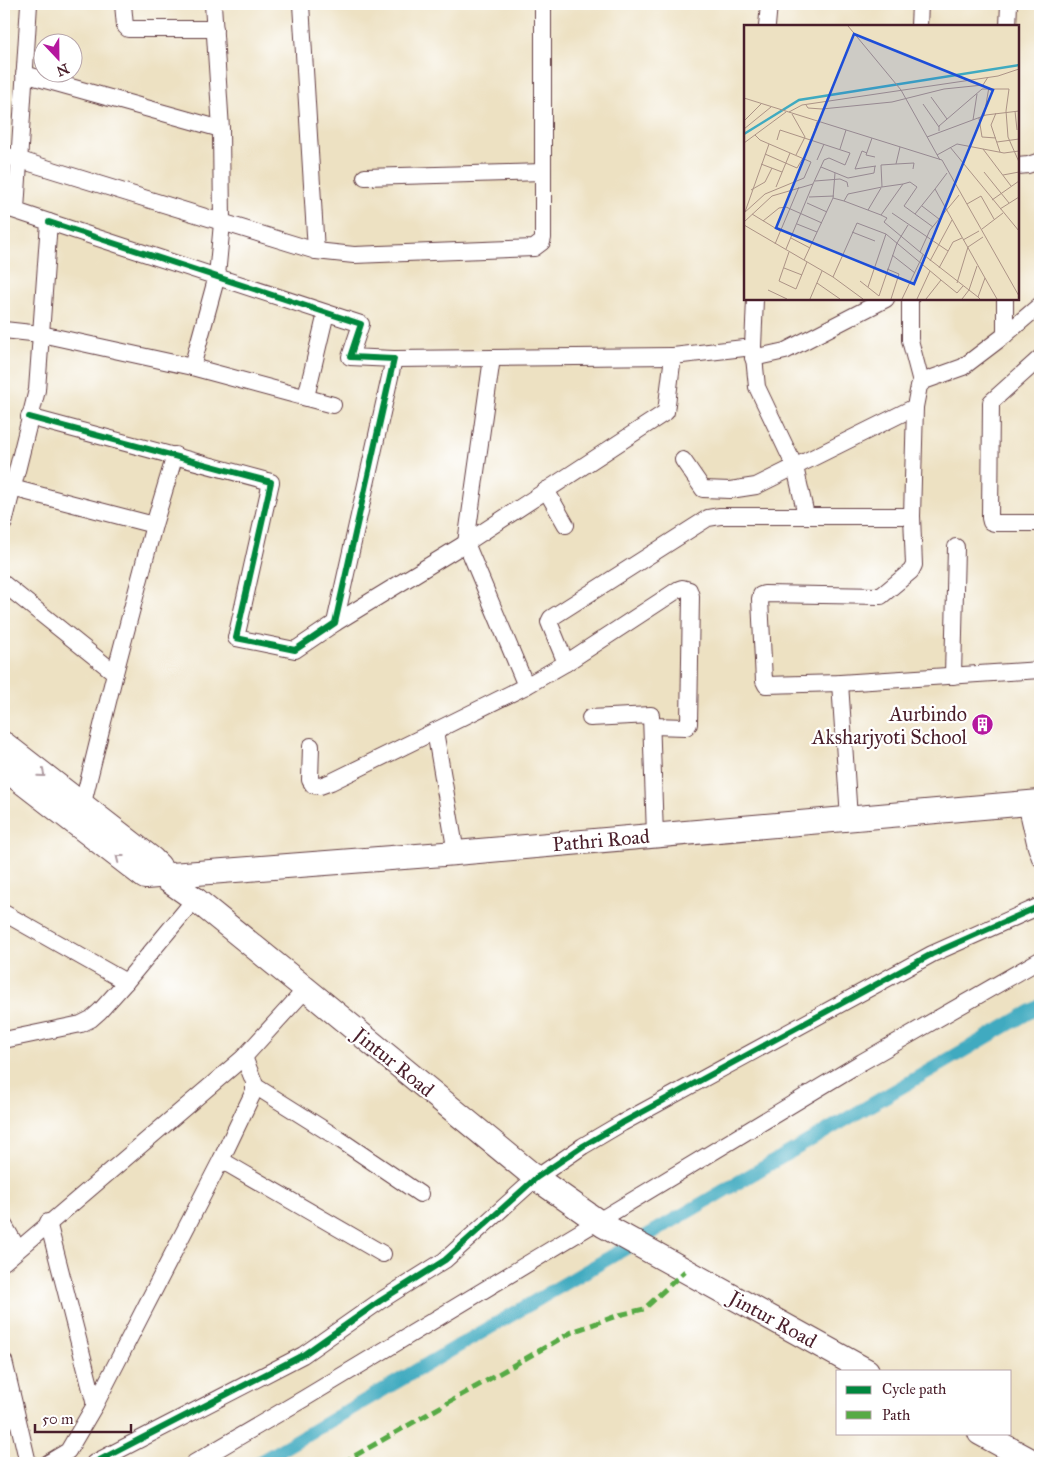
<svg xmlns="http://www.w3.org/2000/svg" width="1044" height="1467" viewBox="0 0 1044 1467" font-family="'IM FELL Great Primer',serif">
	<rect width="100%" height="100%" fill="#fff"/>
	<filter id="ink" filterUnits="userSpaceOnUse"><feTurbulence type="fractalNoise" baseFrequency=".02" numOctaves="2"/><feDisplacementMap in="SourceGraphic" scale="10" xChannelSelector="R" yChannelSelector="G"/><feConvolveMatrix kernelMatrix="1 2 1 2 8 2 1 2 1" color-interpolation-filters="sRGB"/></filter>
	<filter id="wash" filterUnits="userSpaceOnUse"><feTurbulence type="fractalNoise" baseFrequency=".0096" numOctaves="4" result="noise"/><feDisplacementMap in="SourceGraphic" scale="20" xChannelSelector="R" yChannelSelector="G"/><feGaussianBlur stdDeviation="1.12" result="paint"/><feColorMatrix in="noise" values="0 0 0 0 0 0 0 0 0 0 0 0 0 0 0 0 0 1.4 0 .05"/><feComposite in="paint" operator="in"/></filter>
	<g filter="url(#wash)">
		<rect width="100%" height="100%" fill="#ede1c2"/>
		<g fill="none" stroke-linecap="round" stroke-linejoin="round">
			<polyline stroke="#40aac0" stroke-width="14" points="258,1463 1040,1006"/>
		</g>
	</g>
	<g filter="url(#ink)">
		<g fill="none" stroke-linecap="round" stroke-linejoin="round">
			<defs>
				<g id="minor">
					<polyline points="123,4 125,26 128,29 215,29"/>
					<polyline points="301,4 316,251"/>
					<polyline points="767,26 769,4"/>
					<polyline points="919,26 920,4"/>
					<polyline points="1008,26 1009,4"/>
					<polyline points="24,74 221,129"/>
					<polyline points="4,155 316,251 354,255 534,248 542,242 543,238 543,4"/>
					<polyline points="1018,166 1028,165 1040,161"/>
					<polyline points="365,177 543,172"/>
					<polyline points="4,207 49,222 37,390 4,523"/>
					<polyline points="16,210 29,4"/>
					<polyline points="910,299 910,340 921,382"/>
					<polyline points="1005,299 1005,335"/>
					<polyline points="1040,305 1005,335 963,367 924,381 919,386 915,407 912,516 914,565 911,571 881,596 764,594 761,595 760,599 764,681 766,685 840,683 1040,670"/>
					<polyline points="4,330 41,334 192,367 333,405"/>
					<polyline points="753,347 757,387 795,467 806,515"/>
					<polyline points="753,358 785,351 886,299"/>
					<polyline points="1040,358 991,402 990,518 991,522 994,523 1040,523"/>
					<polyline points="394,359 673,356"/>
					<polyline points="192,367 217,276 222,223 221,129 213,4"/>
					<polyline points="306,397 326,313"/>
					<polyline points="29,417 271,482 236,638 295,650 335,623 394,359 350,357 361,324 49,222"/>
					<polyline points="683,460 703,489 730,490 756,486 915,407"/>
					<polyline points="12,488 154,525"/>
					<polyline points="546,490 566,525"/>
					<polyline points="466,543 666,412 673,356 753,347 755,299"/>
					<polyline points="466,543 492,358"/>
					<polyline points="4,584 115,673 82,807"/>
					<polyline points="335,623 466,543 526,686 435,731 456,853"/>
					<polyline points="566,663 549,622 551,618 708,518 720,516 912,516"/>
					<polyline points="115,673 154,525 175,455"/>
					<polyline points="953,676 956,547"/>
					<polyline points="840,683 849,818"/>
					<polyline points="526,686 566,663 679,589 682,588 689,590 691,596 689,724 686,727 652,726"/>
					<polyline points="590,718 651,715 655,836"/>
					<polyline points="311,746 310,780 313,785 320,786 331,782 435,731"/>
					<polyline points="1026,803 1036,847 1040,858"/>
					<polyline points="4,913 126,982"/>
					<polyline points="4,1040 81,1024 91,1019 100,1011 126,982 195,899"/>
					<polyline points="255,1086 336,1137 420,1194"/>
					<polyline points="221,1160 383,1254"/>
					<polyline points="48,1222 95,1405"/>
					<polyline points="4,1225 18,1249"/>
					<polyline points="4,1262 244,1057 306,989"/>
					<polyline points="4,1361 28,1463"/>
					<polyline points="48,1463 68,1451 95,1405 221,1160 254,1091 254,1082 244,1057"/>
					<polyline points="94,1463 303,1355 380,1301 445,1260 536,1178 583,1146 622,1123 932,954 1040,906"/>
					<polyline points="194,1463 305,1398 862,1062 1040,960"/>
				</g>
				<g id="highway">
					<polyline points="4,744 152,859 159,866 162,876 195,899 306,989 536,1178 603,1225 867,1371"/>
					<polyline points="4,768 145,877 456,853 1040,802"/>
					<polyline points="980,1433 1035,1463"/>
				</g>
			</defs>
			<use href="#minor" stroke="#623c42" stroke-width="18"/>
			<use href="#highway" stroke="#623c42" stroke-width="26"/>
			<use href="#minor" stroke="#fff" stroke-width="16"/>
			<use href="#highway" stroke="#fff" stroke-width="24"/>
			<polyline stroke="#57aa44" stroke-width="5" stroke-dasharray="10 5" stroke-linecap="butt" points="342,1463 572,1332 619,1315 644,1309 685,1271"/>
			<defs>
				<g id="cycleway">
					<polyline points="29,417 271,482 236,638 295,650 335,623 394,359 350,357 361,324 49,222"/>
					<polyline points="94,1463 303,1355 380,1301 445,1260 536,1178 583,1146 622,1123 932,954 1040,906"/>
				</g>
			</defs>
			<use href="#cycleway" stroke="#fff" stroke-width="9"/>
			<use href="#cycleway" stroke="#00873e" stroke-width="6"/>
		</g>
		<defs><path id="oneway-chevron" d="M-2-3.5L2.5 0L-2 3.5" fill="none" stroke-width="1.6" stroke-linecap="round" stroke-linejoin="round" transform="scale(1.25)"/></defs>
		<g stroke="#ae9aa0">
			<use href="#oneway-chevron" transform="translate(42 774) rotate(39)"/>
			<use href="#oneway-chevron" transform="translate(119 858) rotate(-142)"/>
		</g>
	</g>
	<defs>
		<symbol id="building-disc" viewBox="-11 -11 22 22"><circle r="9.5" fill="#b5179e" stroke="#fff"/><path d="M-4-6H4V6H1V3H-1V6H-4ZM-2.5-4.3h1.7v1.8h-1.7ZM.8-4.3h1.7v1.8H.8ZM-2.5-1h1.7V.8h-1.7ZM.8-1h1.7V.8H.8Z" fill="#fff"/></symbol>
	</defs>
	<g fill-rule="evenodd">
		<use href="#building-disc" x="970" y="712" width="25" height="25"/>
	</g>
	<g text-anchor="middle" stroke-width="4.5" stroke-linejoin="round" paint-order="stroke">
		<g font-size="20" fill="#4a1f2b" stroke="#fff" text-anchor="end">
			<text x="967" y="721">Aurbindo<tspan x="967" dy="23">Aksharjyoti School</tspan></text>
		</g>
		<g font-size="20" fill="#4a1f2b" stroke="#fff">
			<text transform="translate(601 840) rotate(-5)" y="7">Pathri Road</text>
			<text transform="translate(394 1062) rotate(39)" y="7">Jintur Road</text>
			<text transform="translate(773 1319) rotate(29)" y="7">Jintur Road</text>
		</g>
	</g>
	<g transform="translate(744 25)">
		<rect width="275" height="275" fill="#ede1c2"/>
		<path fill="none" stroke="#40aac0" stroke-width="2.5" d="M0 109 55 75 275 40"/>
		<path fill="none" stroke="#ac9386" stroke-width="1" d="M104 1 157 65 196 135M187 72 203 94M0 73 198 135 275 271M179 79 195 102M62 80 64 83 78 84 148 77 200 64 239 60 244 52M271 86 273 105M45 87 58 80 254 51 275 44M252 88 247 100 256 127M48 89 61 112 52 130M240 91 245 62M235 93 238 112 252 113M229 95 233 69M0 96 17 79M0 104 27 82M195 106V101L238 64H265L262 86 264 112 275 137M183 112 242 90 275 86M128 113 122 130 131 132M68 115 73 97M253 117 275 114M0 118 42 87M156 122 152 139 137 140 138 162 159 159M206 122 275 206M96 124 102 105M239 124 267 161M123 128 118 126 111 144 132 141M21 129 53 143 59 133M193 130 213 119 260 128 275 126M73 135 80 119M17 139 38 147M152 139 170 138 169 144M77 142 104 153 130 148 131 141M240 147 265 178M203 148 191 164 241 253M259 150 275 147M71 156 96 154 103 157 104 162M32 162 46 128M7 165 21 157 28 143M215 170 186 205 176 227 234 272M65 172 90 171M89 173 91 148M248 175 275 156M100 176 137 190M63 178 83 187M223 179 237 171 250 194M178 181 195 194M256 184 275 172M124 185 137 163M1 187 25 119M0 188 21 169 60 153 67 137 16 115 11 110M148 188 204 226M8 189 36 206M171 189 191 164M19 196 35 183 42 182 78 198M0 197 28 171 69 159 80 135 85 133 101 140 106 128 36 105 33 115M53 199 73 207M0 200 89 252 119 274M238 204 259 188M108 207 131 216M47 213 66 223M219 215 235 206M31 219 55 162M42 224 69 159M45 227 35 256 52 264 63 237M176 227 140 197 143 193 137 190 159 159 166 157 173 162 160 181 189 202M148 230 171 248M60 235 89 173 100 176 104 169 138 162M186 236 208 195M40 243 58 250M195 243 209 217 218 213M143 244 155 249 147 274M89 252 113 198 142 209 197 255 182 274M197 255 213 268 219 261M116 256 135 271 153 218 164 200M73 258 96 274M213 258 224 222 239 212M124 262 142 209M24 265 43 274M66 274 78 246M158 274 179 230M173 274 186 246M218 274 225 265 233 241M236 274 234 272 241 253 253 274"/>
		<path fill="#1d4ed8" fill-opacity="0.15" stroke="#1d4ed8" stroke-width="2.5" d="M110 9 249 65 170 259 32 203Z"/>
		<rect width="275" height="275" fill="none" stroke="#4a1f2b" stroke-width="2.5"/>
	</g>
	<rect width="1044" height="1467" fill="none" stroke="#fff" stroke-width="20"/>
	<rect x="836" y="1370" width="175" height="65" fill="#ffffff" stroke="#b7a5aa"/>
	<rect x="846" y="1386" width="25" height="8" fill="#00873e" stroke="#b7a5aa"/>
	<text x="882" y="1394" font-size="15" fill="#4a1f2b">Cycle path</text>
	<rect x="846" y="1411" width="25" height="8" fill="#57aa44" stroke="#b7a5aa"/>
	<text x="882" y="1420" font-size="15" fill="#4a1f2b">Path</text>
	<g transform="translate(58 58) rotate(158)"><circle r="24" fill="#ffffff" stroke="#b7a5aa"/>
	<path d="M0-4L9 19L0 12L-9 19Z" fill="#b5179e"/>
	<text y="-8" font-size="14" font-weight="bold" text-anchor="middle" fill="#4a1f2b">N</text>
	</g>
	<path d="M35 1424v8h96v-8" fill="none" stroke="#4a1f2b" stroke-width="2.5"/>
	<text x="42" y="1424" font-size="15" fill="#4a1f2b" stroke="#ffffff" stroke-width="4" paint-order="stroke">50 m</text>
</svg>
